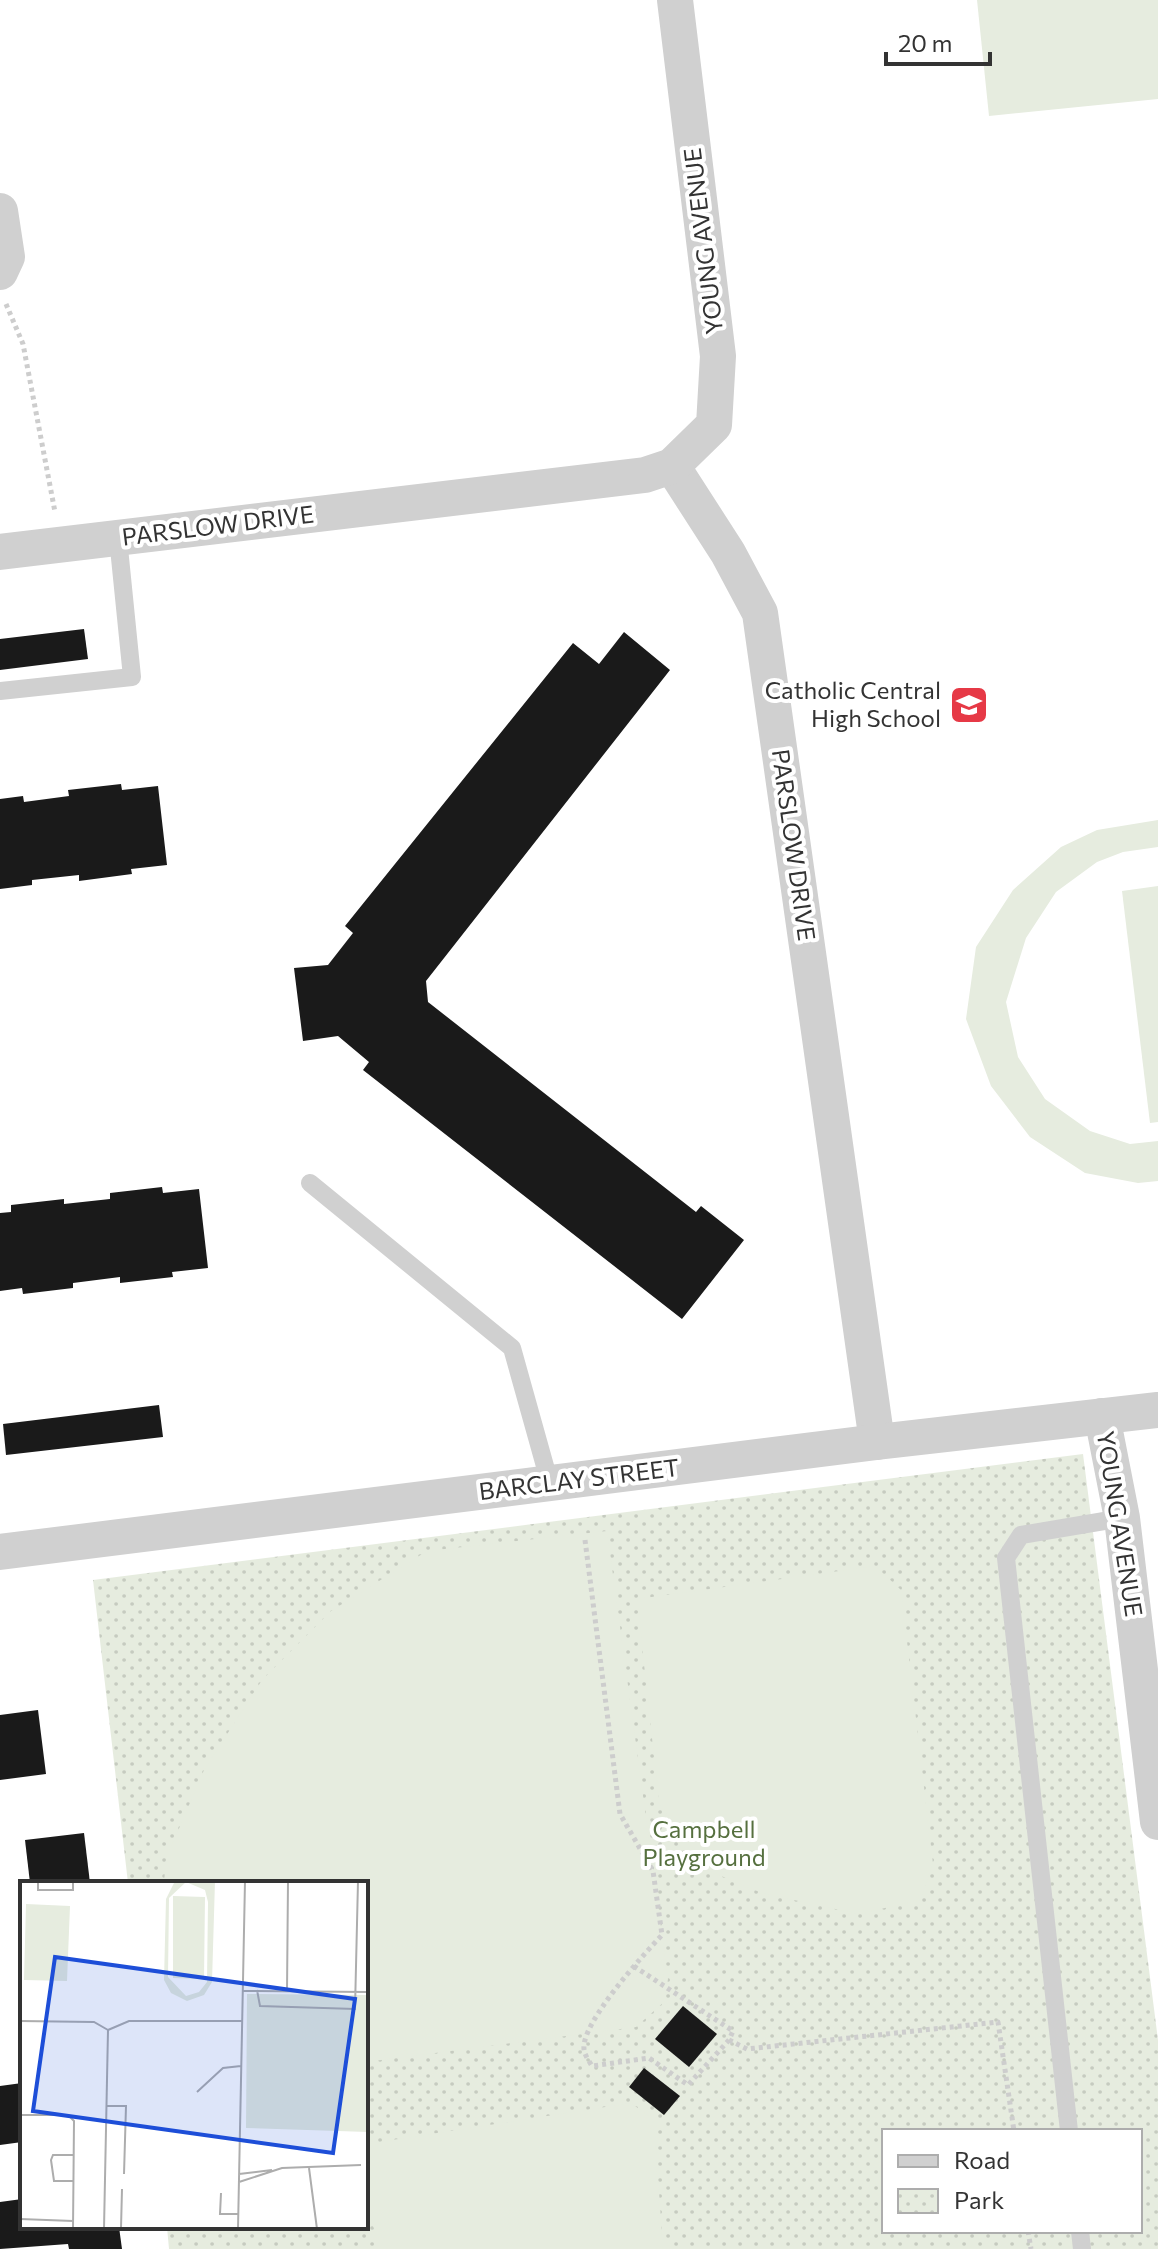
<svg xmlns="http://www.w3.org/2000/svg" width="1158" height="2249" viewBox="0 0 1158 2249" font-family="Commissioner,sans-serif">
	<defs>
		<pattern id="park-dots" width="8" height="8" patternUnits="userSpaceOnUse" patternTransform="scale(2)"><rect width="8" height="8" fill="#e6ecdf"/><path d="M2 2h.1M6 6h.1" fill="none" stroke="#c6cbc0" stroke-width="1.8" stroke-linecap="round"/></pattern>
	</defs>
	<rect width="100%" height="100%" fill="#fff"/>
	<path fill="url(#park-dots)" fill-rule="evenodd" d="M1083 1454 1158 2040V2249H169L167 2227H366V1883H128L93 1580ZM884 2131H1140V2231H884Z"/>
	<g fill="#e6ecdf">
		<polygon points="977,0 1158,0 1158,99 989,116"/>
		<polygon points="1158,820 1158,847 1123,852 1097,862 1056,892 1026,938 1006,1002 1018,1057 1045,1099 1090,1131 1130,1144 1158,1141 1158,1181 1138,1183 1085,1173 1030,1137 991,1086 966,1019 976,947 1013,890 1061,847 1097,830"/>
		<polygon points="1158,886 1158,1122 1150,1123 1122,891"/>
		<polygon points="607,1531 668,1979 664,2002 636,2027 366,2062 366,1883 164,1883 166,1859 204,1770 262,1680 331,1611 427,1551"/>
		<polygon points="875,1566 901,1590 933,1864 921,1900 858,1914 762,1893 702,1868 659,1803 637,1599"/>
		<polygon points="631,2103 654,2120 663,2249 383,2249 366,2210 366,2144"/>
	</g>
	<g fill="#1a1a1a">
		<polygon points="84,629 88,659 0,670 0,639"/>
		<polygon points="624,632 670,670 426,981 428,1002 696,1212 701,1206 744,1240 682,1319 363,1070 369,1062 338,1036 303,1041 294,968 328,965 353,933 345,926 573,643 599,664"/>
		<polygon points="121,784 122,790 158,786 167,865 131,869 132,874 79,881 79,875 32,880 32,885 0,889 0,799 23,796 24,802 69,796 68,790"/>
		<polygon points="162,1187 163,1193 199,1189 208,1268 172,1272 173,1277 120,1283 120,1277 73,1283 73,1288 23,1294 22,1288 0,1291 0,1213 11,1212 11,1205 64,1199 64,1204 110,1199 110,1193"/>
		<polygon points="159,1405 163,1437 6,1455 3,1424"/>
		<polygon points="38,1710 46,1774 0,1780 0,1715"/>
		<polygon points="84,1833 90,1883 30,1883 25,1840"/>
		<polygon points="683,2006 717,2034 689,2067 655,2039"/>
		<polygon points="644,2068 680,2096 664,2115 629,2087"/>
		<polygon points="22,2083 22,2142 0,2145 0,2086"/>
		<polygon points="22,2199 22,2227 119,2227 122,2249 69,2249 68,2244 0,2249 0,2202"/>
	</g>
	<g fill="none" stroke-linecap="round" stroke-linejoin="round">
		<g stroke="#cdcdcd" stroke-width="5" stroke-dasharray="4 4" stroke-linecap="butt">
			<polyline points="6,304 23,344 55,512"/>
			<path d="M585 1540 620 1814 653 1871 662 1935C644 1954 581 2023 584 2049 584 2054 589 2061 592 2066L649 2058 688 2085 729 2040 733 2031 632 1965"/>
			<polyline points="729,2040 747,2049 998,2022 1014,2131"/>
			<polyline points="1028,2231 1031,2249"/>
		</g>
		<g stroke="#d0d0d0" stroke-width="18">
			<polyline points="0,691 132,677 118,538"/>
			<polyline points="310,1183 512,1348 550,1484"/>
			<polyline points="1069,2131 1006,1558 1021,1535 1122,1518"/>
			<polyline points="1080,2231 1082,2249"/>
		</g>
		<g stroke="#d0d0d0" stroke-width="36">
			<polyline points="0,211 7,257 0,272"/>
			<polyline points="672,466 728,553 760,613 877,1442"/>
			<polyline points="0,552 645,475 672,466 714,425 718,356 675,0"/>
			<polyline points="1102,1416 1122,1518 1158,1822"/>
			<polyline points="0,1552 877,1442 1158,1410"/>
		</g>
	</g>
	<defs>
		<symbol id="school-square" viewBox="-11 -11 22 22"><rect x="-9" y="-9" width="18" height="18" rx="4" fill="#e63946" stroke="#fff"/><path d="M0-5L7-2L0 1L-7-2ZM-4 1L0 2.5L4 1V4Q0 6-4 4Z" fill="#fff"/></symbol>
	</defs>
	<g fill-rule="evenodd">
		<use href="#school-square" x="947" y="683" width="44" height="44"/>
	</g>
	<g text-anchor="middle" stroke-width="8" stroke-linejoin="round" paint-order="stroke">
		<g font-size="24" fill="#333" stroke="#fff">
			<text transform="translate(704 241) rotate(-97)" y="8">YOUNG AVENUE</text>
			<text transform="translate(218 526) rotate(-7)" y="8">PARSLOW DRIVE</text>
			<text transform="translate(793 845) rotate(82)" y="8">PARSLOW DRIVE</text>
			<text transform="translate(579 1480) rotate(-7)" y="8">BARCLAY STREET</text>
			<text transform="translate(1119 1524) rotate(81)" y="8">YOUNG AVENUE</text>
		</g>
		<g font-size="24" fill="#333" stroke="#fff" text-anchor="end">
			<text x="941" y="699">Catholic Central<tspan x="941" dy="28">High School</tspan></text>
		</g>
		<g font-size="24" fill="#56703f" stroke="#fff">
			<text x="704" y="1838">Campbell<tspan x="704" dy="28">Playground</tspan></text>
		</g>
	</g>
	<g transform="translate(20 1881)">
		<rect width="348" height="348" fill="#fff"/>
		<path d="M227 113 348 114V251L226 247Z" fill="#e6ecdf"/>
		<path d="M155 0H195L192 101 184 114 167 120 151 112 144 99 146 18ZM166 1 185 9 188 21 187 101 179 111 166 115 148 96 149 17ZM153 15 185 16 184 98 153 97ZM6 23 50 25 47 100 4 99ZM242 140 284 143 276 172 238 175ZM229 178 293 179 295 246 264 243 242 227 228 202ZM308 183 346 185 340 205 321 221 306 225ZM348 205V242H326L324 232 334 212Z" fill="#e6ecdf" fill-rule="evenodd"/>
		<path fill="none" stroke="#adadad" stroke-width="2" d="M18 0V9H53V0M237 109 240 125 335 128 338 0M223 110 348 111M267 110 268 0M0 140 74 141 88 149M88 149 109 140H222M177 211 203 187 221 185M87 225H106L104 293M0 234H48L54 240 53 348M289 287 297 348M219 293 252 289M54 300H34L31 279 33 274H54M219 301 262 287 341 284M201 312 200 333H219M0 338 53 340M101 347 102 308M84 348 88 149M218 348 225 0"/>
		<path fill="#1d4ed8" fill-opacity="0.15" stroke="#1d4ed8" stroke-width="4" d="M35 76 335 118 313 272 13 230Z"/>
		<rect width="348" height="348" fill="none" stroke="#333" stroke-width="4"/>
	</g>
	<rect x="882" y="2129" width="260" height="104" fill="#ffffff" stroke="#adadad" stroke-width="2"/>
	<rect x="898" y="2155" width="40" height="12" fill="#d0d0d0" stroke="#adadad" stroke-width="2"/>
	<text x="954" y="2169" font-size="24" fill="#333333">Road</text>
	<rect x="898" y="2189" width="40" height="24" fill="url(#park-dots)" stroke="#adadad" stroke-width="2"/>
	<text x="954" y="2209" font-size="24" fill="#333333">Park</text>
	<path d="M886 52v12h104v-12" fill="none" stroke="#333333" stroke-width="4"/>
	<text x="898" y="52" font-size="24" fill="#333333" stroke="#ffffff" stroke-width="6" paint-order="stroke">20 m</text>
</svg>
